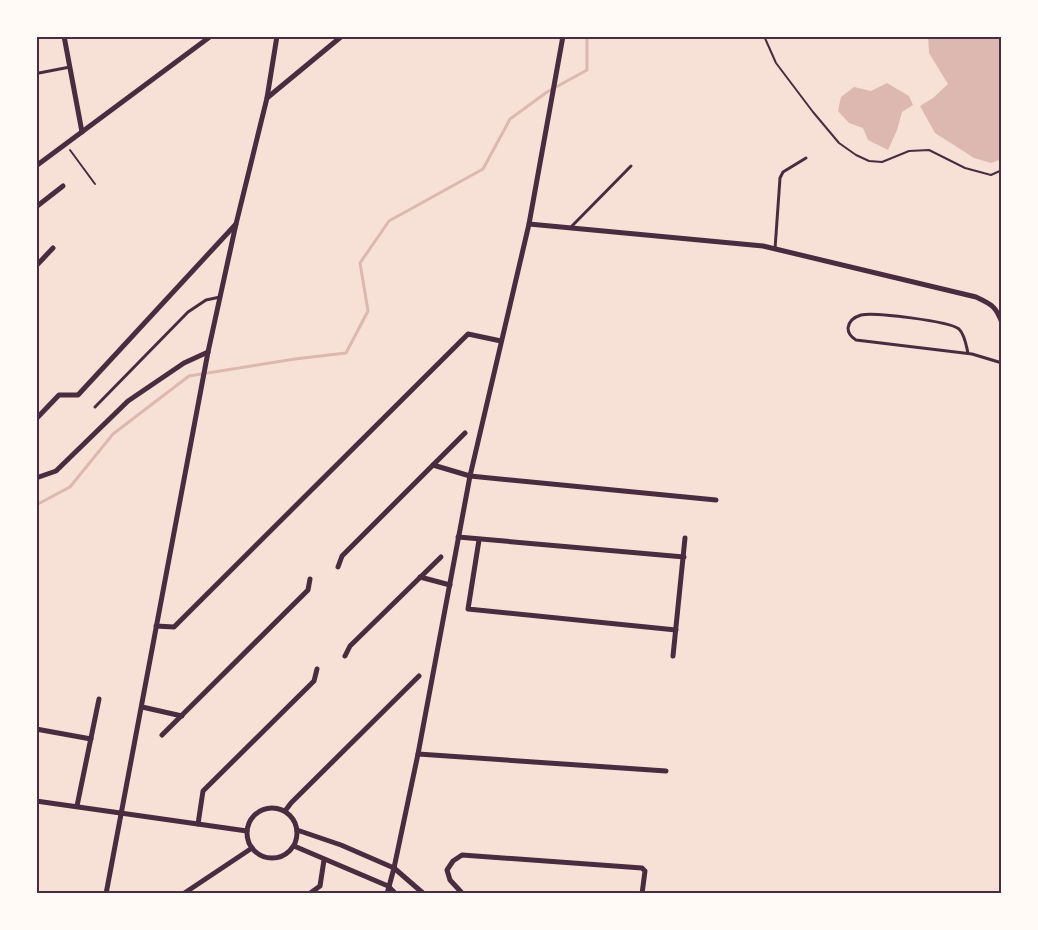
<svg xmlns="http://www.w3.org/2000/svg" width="1038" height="930" viewBox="0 0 1038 930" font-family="'Space Grotesk',sans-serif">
	<rect width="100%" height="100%" fill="#f7e1d7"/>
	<g fill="#dcb8b0">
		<polygon points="928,36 1002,36 1002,159 991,163 974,158 935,133 920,106 933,98 948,84 929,53"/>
		<polygon points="887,83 909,96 913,105 902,112 897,130 888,150 868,140 863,128 849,123 838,111 841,97 854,87 871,91"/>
	</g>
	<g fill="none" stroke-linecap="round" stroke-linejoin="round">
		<polyline stroke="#dcb8b0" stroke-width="3" points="36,505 70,487 113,434 189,376 295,359 346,353 368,311 360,263 389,221 483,169 510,119 547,92 587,70 587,36"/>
		<g stroke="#4a2c40" stroke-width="2">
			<polyline points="764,36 776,63 813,112 839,143 856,155 869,161 882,162 909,151 929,150 965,168 991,175 1002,170"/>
			<polyline points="70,150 95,184"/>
		</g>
		<g stroke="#4a2c40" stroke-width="3">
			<polyline points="39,73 70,67"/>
			<polyline points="570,228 631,166"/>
			<polyline points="775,249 780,178 783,172 806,158"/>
			<path d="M968 353C966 345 965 335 959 329 949 321 874 312 861 315 854 317 849 321 848 328 848 333 851 337 856 340L972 354 1002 363"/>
			<polyline points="95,407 188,312 206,300 220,297"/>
		</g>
		<g stroke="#4a2c40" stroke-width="5">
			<polyline points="64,36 82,132"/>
			<polyline points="267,98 342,36"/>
			<polyline points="36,166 211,36"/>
			<polyline points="36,207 63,186"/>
			<path d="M529 224 763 246 976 297C991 304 996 306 1002 323"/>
			<polyline points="36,266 53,248"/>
			<polyline points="36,419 59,395 78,395 236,224 267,98 277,36"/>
			<polyline points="433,465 470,476 716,500"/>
			<polyline points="36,478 56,471 128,401 184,363 208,352"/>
			<polyline points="458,537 684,557"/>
			<polyline points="479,540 468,609 676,630"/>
			<polyline points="338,567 342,556 465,433"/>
			<polyline points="420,577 450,585"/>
			<polyline points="156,626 174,627 468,334 501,341"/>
			<polyline points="345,656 350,646 441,557"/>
			<polyline points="673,656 685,538"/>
			<polyline points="142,707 182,716"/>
			<polyline points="36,729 91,739"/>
			<polyline points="162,735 308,590 310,579"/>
			<polyline points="418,754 666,771"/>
			<polyline points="36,801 247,831"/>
			<polyline points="77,806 99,699"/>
			<circle cx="272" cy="833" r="25"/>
			<polyline points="285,811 291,803 419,676"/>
			<polyline points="198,824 203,791 314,681 317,669"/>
			<polyline points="297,830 341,845 394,868 424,894"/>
			<polyline points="294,846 388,886 396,894"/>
			<polyline points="106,894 208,352 236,224"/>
			<polyline points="183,894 252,848"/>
			<polyline points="309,894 320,886 324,860"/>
			<polyline points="387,894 394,868 418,754 470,476 529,224 563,36"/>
			<polyline points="463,894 450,880 447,870 453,861 462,855 642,868 645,871 642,894"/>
		</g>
	</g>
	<rect width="1038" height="930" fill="none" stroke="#fffaf5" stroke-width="75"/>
	<rect x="38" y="38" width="962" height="854" fill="none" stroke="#4a2c40" stroke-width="2"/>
</svg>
